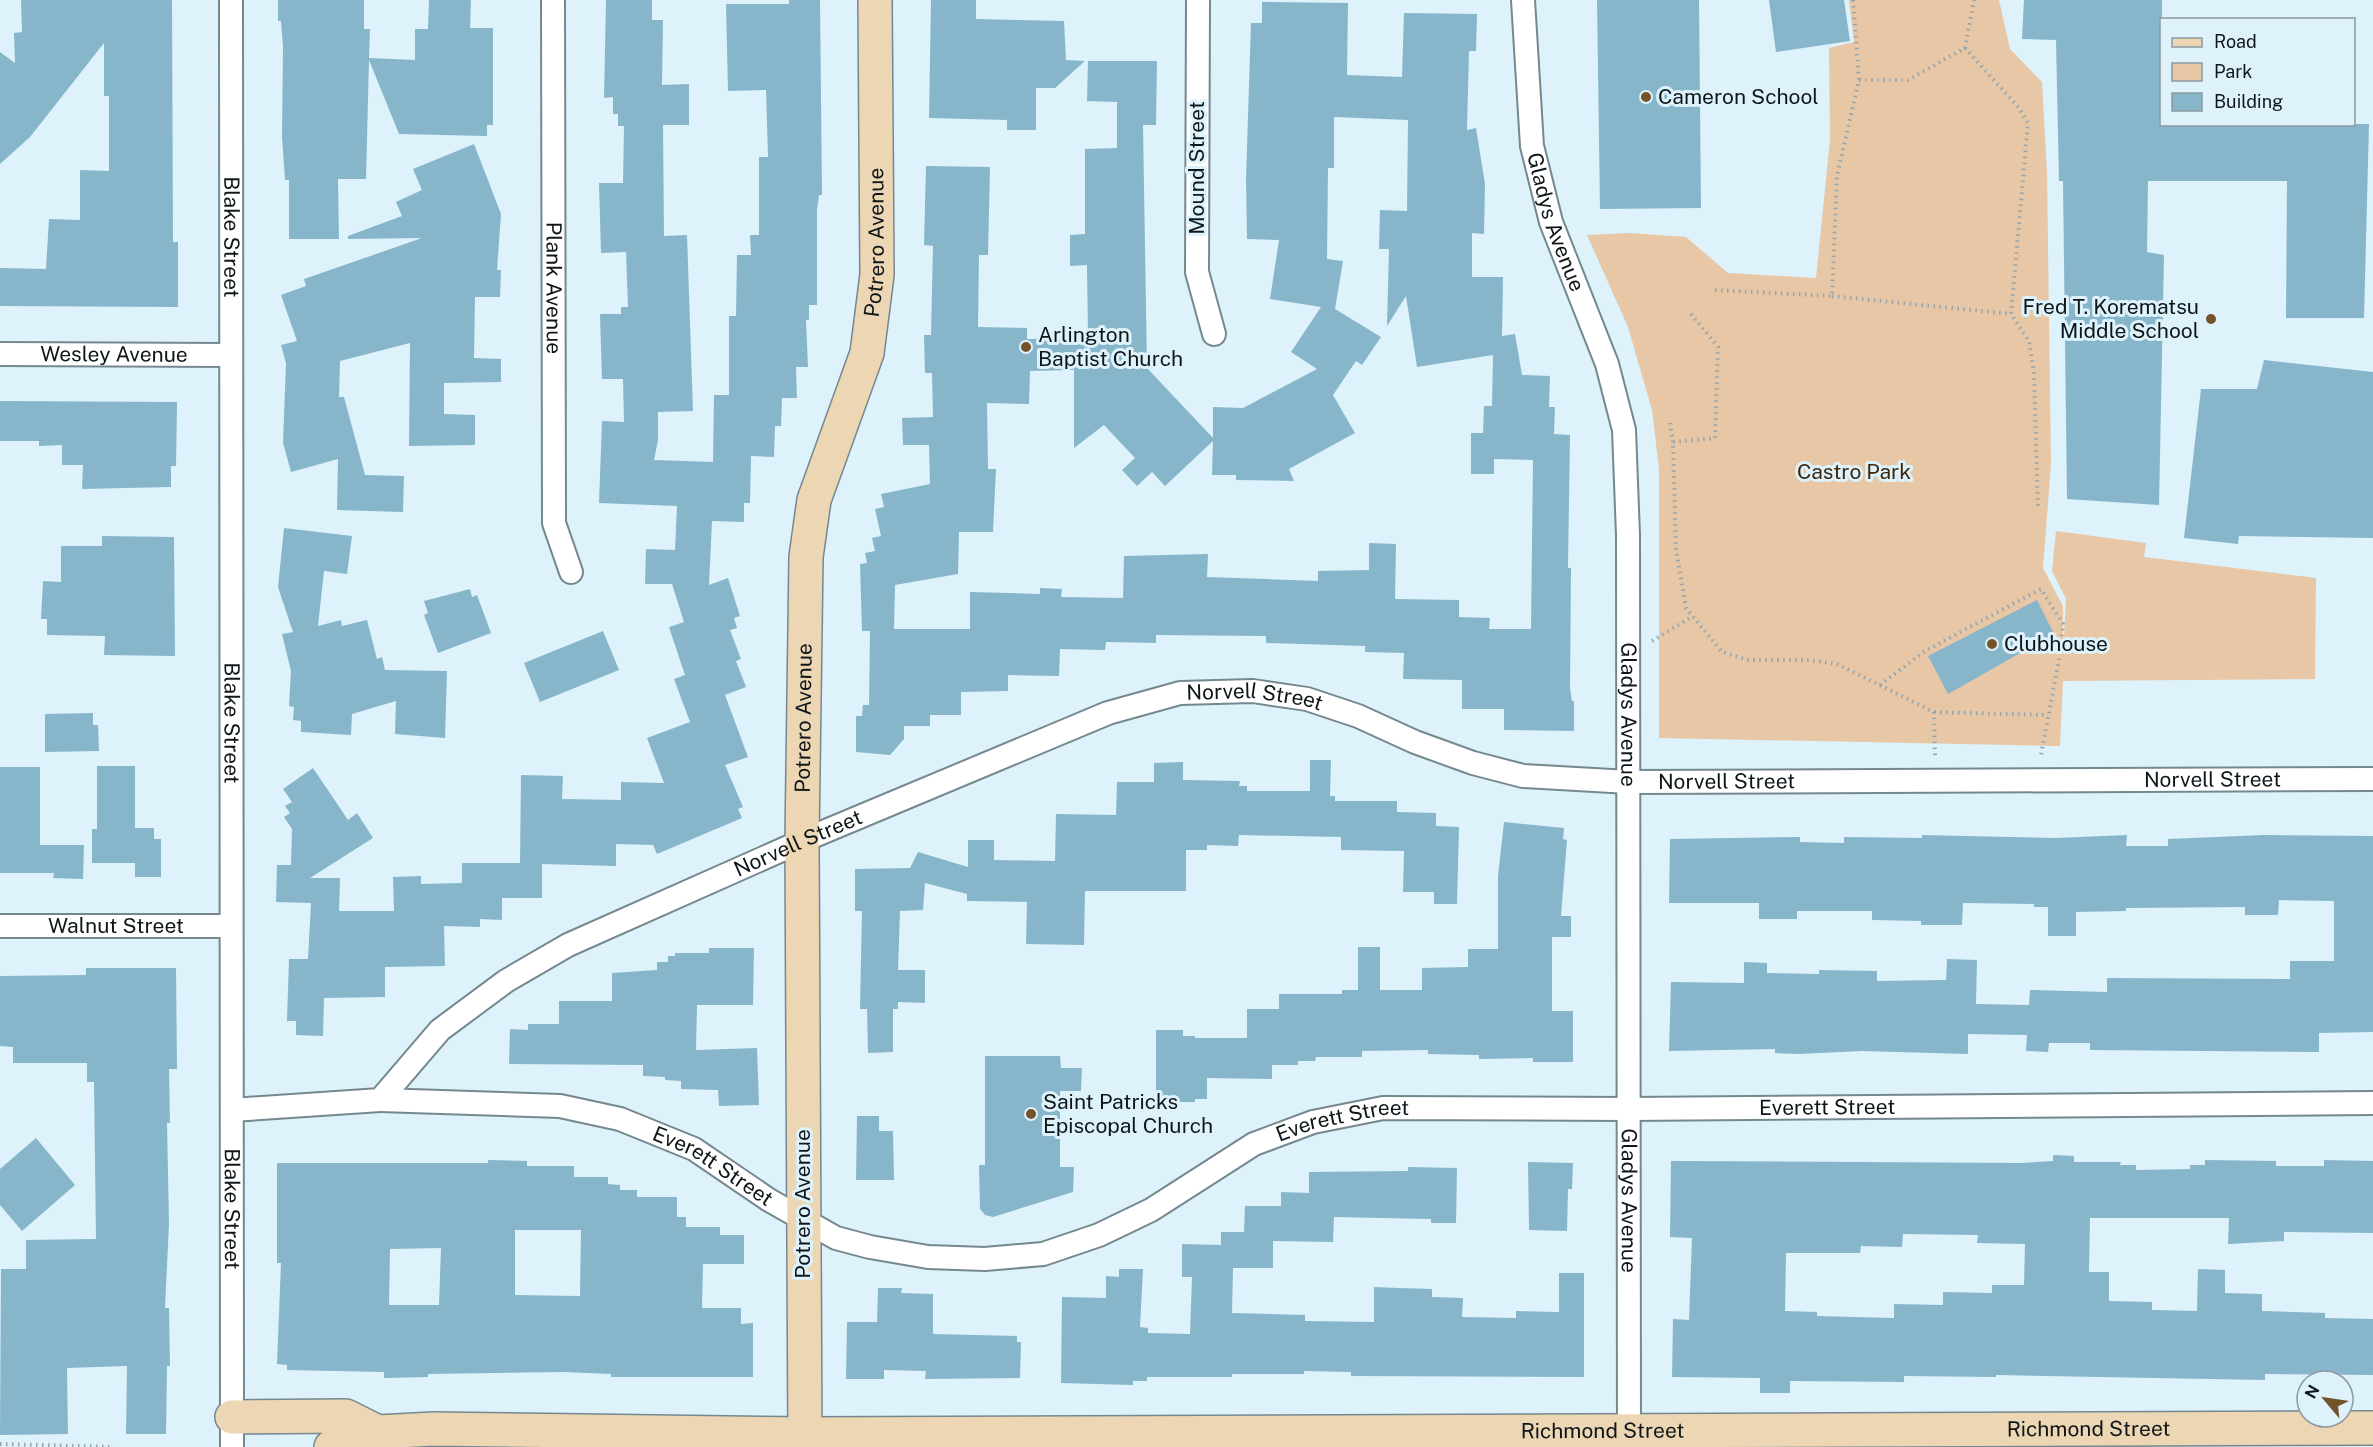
<svg xmlns="http://www.w3.org/2000/svg" width="2373" height="1447" viewBox="0 0 2373 1447" font-family="'Public Sans',sans-serif">
	<rect width="100%" height="100%" fill="#ddf2fb"/>
	<polygon fill="#e7c7a6" points="1849,0 1999,0 2010,49 2042,82 2047,173 2051,464 2043,568 2063,606 2063,653 2066,599 2052,571 2056,531 2146,543 2144,557 2316,578 2315,679 2063,681 2060,746 1659,738 1659,469 1652,410 1628,327 1587,235 1630,233 1686,237 1728,273 1816,278 1830,140 1829,48 1854,42"/>
	<g fill="#87b6ca" fill-rule="evenodd">
		<polygon points="21,0 172,0 173,242 178,242 178,307 0,306 0,268 46,269 49,219 80,220 80,170 109,171 109,96 104,96 104,43 30,137 0,164 0,52 15,63 14,33 22,32"/>
		<polygon points="278,0 364,0 364,29 370,29 369,58 415,60 415,29 428,29 429,0 471,0 470,28 493,28 493,125 487,125 487,136 399,134 369,60 366,179 338,179 339,239 289,239 289,180 285,180 282,137 283,47 281,21 278,21"/>
		<polygon points="606,0 652,0 652,20 663,20 662,85 689,84 689,125 663,125 664,236 687,235 693,411 658,412 658,440 654,460 713,462 714,395 729,395 729,316 736,316 737,255 751,255 750,235 759,235 759,157 768,157 766,90 728,91 726,4 789,4 789,0 820,0 822,195 819,195 817,210 817,305 809,305 809,320 806,320 808,367 796,367 797,398 782,398 781,426 775,426 774,457 751,456 750,503 744,503 744,522 712,521 709,585 728,578 740,616 734,618 737,628 730,630 741,659 736,661 746,687 725,695 748,757 725,765 743,807 738,809 742,818 657,854 653,845 616,844 616,866 542,864 542,898 502,898 502,920 480,919 480,927 444,926 445,966 385,967 385,997 324,998 323,1036 296,1035 296,1021 287,1021 289,959 308,959 311,903 276,902 277,865 291,865 292,829 284,817 290,813 285,806 292,802 283,789 313,768 348,820 357,813 373,838 310,878 340,878 339,911 394,911 393,877 421,876 421,884 462,883 462,863 520,863 521,775 563,776 562,799 621,800 621,782 664,783 647,738 690,722 674,679 685,675 669,627 684,622 672,584 645,584 646,549 675,550 677,506 599,503 602,421 624,422 623,379 602,379 600,314 621,314 621,307 628,307 626,252 601,253 599,183 623,183 624,126 618,126 618,114 613,114 613,97 604,98"/>
		<polygon points="931,0 976,0 976,19 1064,21 1066,60 1085,61 1055,88 1036,88 1036,130 1007,130 1007,120 929,118"/>
		<polygon points="1597,0 1699,0 1701,208 1600,209"/>
		<polygon points="1769,0 1844,0 1850,41 1776,52"/>
		<polygon points="2024,0 2162,0 2162,124 2369,124 2364,318 2286,318 2287,181 2148,181 2147,252 2164,255 2159,505 2067,499 2063,181 2059,181 2056,40 2022,39"/>
		<path d="M1262 2 1348 3 1347 75 1402 77 1404 13 1477 14 1476 51H1469L1467 130 1476 128 1485 184 1484 234 1472 233V277H1503L1502 336 1515 334 1522 375 1550 376 1549 407H1555L1554 434 1570 435 1568 568H1571L1570 688 1572 701H1574V731L1504 730V709H1462V680L1403 679 1404 653 1365 652V646L1266 643V636L1156 635V643L1106 642 1105 650 1060 649 1059 676 1008 675V691L961 692V715H930V726H904V739L890 755 856 752V716H862L863 705H869L870 631H862L860 564 867 563 865 553 875 551 872 538 881 536 875 509 884 507 881 494 930 484 929 445H903L902 418 933 417 932 373H925L924 335H931L933 246 924 245 926 166 990 167 988 255H979L978 327 1027 328V339L1088 338 1087 265 1070 266V235L1085 234V149L1117 148V102L1087 101 1088 61H1157L1156 125H1143L1147 368 1213 438V407L1243 408 1317 369 1291 352 1321 307 1270 299 1279 240 1247 239 1246 179 1251 23H1262ZM1334 117 1408 120 1407 211 1380 210 1379 249H1389L1387 326 1406 296 1417 367 1493 355 1492 406H1484L1483 433H1471V474H1494V459L1533 460 1531 629H1489L1490 618 1459 617V600L1395 599 1396 544 1369 543V570L1318 571V581L1207 577 1208 554 1124 556 1123 598 1061 597 1062 589 1040 588V594L970 592V629H894L895 585 958 574 959 532H993L996 469H988L987 403 1029 404 1030 371 1074 370V448L1104 425 1135 458 1122 470 1137 486 1152 472 1165 486 1213 441 1212 475H1236V480L1294 481 1289 469 1355 433 1333 395 1356 361 1362 365 1381 337 1335 309 1343 261 1327 259 1328 168H1334Z"/>
		<polygon points="474,144 501,214 497,270 501,270 500,297 475,297 474,358 501,359 501,382 444,383 444,414 475,415 475,445 409,446 410,343 340,361 339,397 344,397 365,475 404,476 403,512 337,510 338,459 291,472 283,443 286,363 281,345 297,341 281,295 306,286 304,279 422,238 348,239 348,236 402,216 396,202 422,190 413,169"/>
		<polygon points="2264,360 2373,372 2373,538 2239,536 2238,544 2184,538 2201,389 2257,389"/>
		<polygon points="0,401 177,402 176,466 171,466 171,487 82,489 83,465 62,465 62,445 39,446 39,441 0,441"/>
		<polygon points="284,528 352,536 347,574 324,571 318,626 341,620 342,626 367,620 377,659 382,657 385,670 447,671 445,738 395,734 396,701 352,714 351,735 301,732 301,721 293,720 294,707 289,706 291,671 282,634 293,632 278,587"/>
		<polygon points="102,536 174,537 175,656 104,655 105,636 47,635 47,619 41,619 43,581 61,582 61,546 102,546"/>
		<polygon points="470,589 472,597 477,595 491,633 438,653 424,615 428,613 424,601"/>
		<polygon points="2037,600 2054,634 1948,694 1928,656"/>
		<polygon points="603,631 619,670 540,702 524,663"/>
		<polygon points="93,713 93,725 98,725 99,751 45,752 45,714"/>
		<polygon points="1310,760 1331,760 1330,796 1335,796 1335,801 1397,801 1397,812 1436,813 1436,826 1459,827 1457,904 1434,904 1434,892 1403,892 1404,851 1341,850 1341,837 1239,835 1238,846 1207,845 1207,850 1186,850 1186,891 1085,891 1084,945 1026,944 1027,902 967,901 967,894 925,883 923,910 900,911 898,970 925,970 925,1003 898,1002 898,1009 893,1009 893,1052 868,1053 867,1009 860,1009 862,911 855,911 855,869 910,868 918,852 968,867 968,840 994,840 994,860 1055,861 1056,814 1116,815 1117,782 1154,782 1154,763 1183,762 1183,780 1240,781 1239,786 1247,786 1247,791 1310,791"/>
		<polygon points="97,766 135,766 135,828 154,828 154,839 161,839 161,877 135,877 135,863 92,863 92,829 97,829"/>
		<polygon points="0,767 40,767 40,845 84,845 83,879 53,878 54,873 0,873"/>
		<polygon points="1504,822 1564,828 1563,839 1567,840 1561,916 1571,916 1571,937 1552,937 1552,1011 1573,1011 1573,1062 1533,1062 1533,1058 1479,1059 1479,1055 1428,1054 1428,1050 1362,1051 1362,1057 1316,1057 1315,1061 1298,1061 1298,1065 1272,1065 1272,1079 1207,1078 1207,1099 1195,1099 1195,1102 1156,1102 1156,1030 1183,1030 1183,1036 1195,1036 1195,1038 1247,1038 1247,1009 1279,1009 1279,994 1342,994 1342,990 1358,990 1358,947 1380,947 1380,990 1422,990 1422,968 1468,967 1468,949 1498,949 1498,876"/>
		<polygon points="1922,835 2056,838 2127,835 2126,846 2168,846 2168,839 2264,835 2373,836 2373,1032 2319,1033 2319,1052 2090,1050 2090,1043 2049,1043 2048,1052 2026,1051 2027,1035 1968,1034 1968,1054 1862,1051 1799,1054 1775,1053 1775,1049 1669,1051 1671,982 1744,983 1744,962 1767,963 1767,973 1819,974 1819,970 1877,971 1877,981 1946,980 1947,959 1977,960 1976,1004 2029,1005 2030,990 2107,992 2107,978 2290,979 2290,961 2334,961 2334,901 2279,900 2278,915 2245,915 2245,907 2126,908 2126,911 2076,912 2076,936 2048,936 2048,907 2034,907 2034,904 1963,903 1962,925 1921,925 1921,921 1872,920 1872,911 1797,911 1797,919 1759,919 1759,903 1669,903 1670,839 1800,837 1800,842 1844,843 1844,837 1922,838"/>
		<polygon points="709,948 754,948 753,1005 697,1005 696,1050 757,1048 759,1105 719,1106 718,1090 681,1089 681,1081 665,1080 665,1077 643,1076 643,1065 509,1064 510,1029 528,1030 528,1024 559,1024 559,1001 612,1001 612,973 657,970 657,962 668,962 668,956 675,956 675,953 709,953"/>
		<polygon points="86,968 176,968 177,1069 169,1069 170,1123 167,1123 169,1224 165,1308 169,1308 170,1366 167,1366 166,1434 126,1434 127,1366 67,1368 68,1434 0,1435 1,1269 26,1269 26,1240 96,1239 94,1082 87,1082 87,1063 13,1063 13,1047 0,1046 0,976 86,975"/>
		<polygon points="985,1056 1060,1056 1061,1068 1082,1068 1081,1091 1060,1091 1060,1167 1074,1167 1073,1192 993,1217 985,1215 980,1209 979,1165 985,1165"/>
		<polygon points="857,1116 879,1116 879,1131 893,1131 894,1180 856,1180"/>
		<polygon points="36,1138 75,1185 22,1231 0,1205 0,1169"/>
		<path d="M2053 1155 2074 1156V1162H2121L2120 1165H2136V1170L2190 1169V1165H2205V1160L2276 1161V1166H2324V1160L2373 1161V1233L2284 1232V1241L2228 1244 2229 1218H2090L2089 1272H2109V1301L2152 1302V1310L2197 1311 2198 1269 2225 1270V1293L2262 1294V1311L2325 1313V1318L2373 1319V1375L2265 1374V1380L1996 1375V1377L1904 1376V1382L1790 1381V1393H1760V1378L1672 1377 1673 1319 1689 1320 1692 1238 1670 1237 1671 1161 2020 1163 2053 1161ZM1903 1234 1978 1235 1977 1243 2025 1244 2024 1285H1992V1293L1943 1292V1305L1894 1304V1318L1817 1316V1312L1785 1311 1786 1253H1860L1861 1246 1902 1247Z"/>
		<path d="M488 1160 527 1161V1166H574V1177H608V1184L620 1185V1190H637V1197H677V1217H686V1227H720V1235H744V1264H703L702 1308H741V1324L753 1323V1377H611V1374L563 1372 428 1374V1377L384 1378V1372L287 1370V1365L277 1364 281 1263H277V1163H488ZM515 1230H581L580 1296 515 1295ZM441 1248 439 1305H389L390 1249Z"/>
		<polygon points="1528,1162 1573,1163 1572,1189 1568,1189 1567,1231 1529,1230"/>
		<polygon points="1408,1167 1457,1168 1456,1223 1431,1223 1431,1219 1334,1217 1333,1242 1273,1241 1273,1268 1233,1268 1232,1313 1305,1315 1305,1321 1374,1322 1374,1287 1399,1288 1432,1289 1432,1297 1463,1298 1462,1317 1516,1318 1516,1311 1559,1312 1559,1273 1584,1273 1584,1377 1351,1376 1351,1372 1304,1371 1304,1374 1232,1374 1232,1377 1147,1377 1147,1381 1133,1381 1133,1385 1061,1383 1062,1297 1106,1298 1106,1276 1119,1277 1119,1269 1143,1269 1140,1327 1148,1328 1148,1333 1190,1334 1192,1277 1182,1277 1182,1244 1221,1245 1221,1232 1244,1232 1245,1206 1281,1206 1281,1192 1309,1193 1309,1172 1408,1171"/>
		<polygon points="878,1288 902,1288 901,1293 933,1294 933,1334 1017,1336 1017,1342 1021,1342 1020,1378 925,1379 926,1371 884,1370 884,1379 846,1379 847,1322 877,1322"/>
	</g>
	<g fill="none" stroke-linecap="round" stroke-linejoin="round">
		<defs>
			<g id="street">
				<path id="s1" d="M231 0 232 1447"/>
				<path id="s2" d="M553 0 554 523 571 572"/>
				<polyline points="1198,0 1197,272 1214,334"/>
				<path id="s3" d="M1523 0 1532 146 1551 222 1607 364 1624 430 1628 535 1629 1446"/>
				<path id="s4" d="M0 354 229 355"/>
				<path id="s5" d="M0 926H231"/>
				<path id="s6" d="M380 1100 560 1106 620 1119 694 1149 769 1200 836 1238 870 1247 928 1257 985 1259 1043 1254 1099 1235 1151 1210 1254 1144 1313 1122 1383 1108 1629 1109 2373 1103"/>
				<path id="s7" d="M232 1110 380 1100 440 1030 506 981 568 945 802 841 1108 713 1180 693 1253 691 1307 699 1358 716 1415 742 1473 763 1523 776 1629 782 2373 779"/>
			</g>
			<g id="secondary">
				<polyline points="232,1417 346,1416 378,1432"/>
				<path id="s8" d="M331 1447 378 1432 433 1429 805 1434 2373 1428"/>
				<path id="s9" d="M805 1447 802 841 806 557 814 500 867 353 877 275 875 0"/>
			</g>
		</defs>
		<use href="#street" stroke="#758890" stroke-width="26"/>
		<use href="#secondary" stroke="#758890" stroke-width="36"/>
		<g stroke="#95a5ab" stroke-width="4" stroke-dasharray="1.5 4.5" stroke-linecap="butt">
			<polyline points="1853,0 1859,80"/>
			<polyline points="1965,48 2019,108 2028,123 2011,314 2029,341 2034,373 2038,509"/>
			<polyline points="1715,290 1832,296 1837,176 1859,80 1908,80 1965,48 1974,0"/>
			<polyline points="1832,296 2011,314"/>
			<polyline points="1691,314 1718,347 1715,438 1673,442 1676,549 1686,608 1722,652 1748,660 1810,660 1837,664 1934,712 1935,756"/>
			<polyline points="1670,423 1673,442"/>
			<polyline points="1652,641 1693,616"/>
			<polyline points="1880,685 1925,651 2041,589 2063,624 2059,659 2041,755"/>
			<polyline points="1934,712 2047,715"/>
			<polyline points="0,1444 114,1447"/>
		</g>
		<use href="#street" stroke="#fff" stroke-width="22"/>
		<use href="#secondary" stroke="#ecd6b3" stroke-width="33"/>
	</g>
	<g fill="#74522a" stroke="#ddf2fb" stroke-width="2">
		<circle cx="1646" cy="97" r="6"/>
		<circle cx="2211" cy="319" r="6"/>
		<circle cx="1026" cy="347" r="6"/>
		<circle cx="1992" cy="644" r="6"/>
		<circle cx="1031" cy="1114" r="6"/>
	</g>
	<g text-anchor="middle" stroke-width="6" stroke-linejoin="round" paint-order="stroke">
		<g font-size="21" fill="#0f1619" stroke="#ddf2fb" text-anchor="start">
			<text x="1658" y="104">Cameron School</text>
			<text x="2199" y="314" text-anchor="end">Fred T. Korematsu<tspan x="2199" dy="24">Middle School</tspan></text>
			<text x="1038" y="342">Arlington<tspan x="1038" dy="24">Baptist Church</tspan></text>
			<text x="2004" y="651">Clubhouse</text>
			<text x="1043" y="1109">Saint Patricks<tspan x="1043" dy="24">Episcopal Church</tspan></text>
		</g>
		<g font-size="21" fill="#0f1619" stroke="#ddf2fb">
			<text transform="translate(1197 168) rotate(-90)" y="7">Mound Street</text>
			<text dy="7" stroke="none"><textPath href="#s3" startOffset="226">Gladys Avenue</textPath></text>
			<text dy="7" stroke="none"><textPath href="#s1" startOffset="237">Blake Street</textPath></text>
			<text dy="7" stroke="none"><textPath href="#s9" startOffset="1215">Potrero Avenue</textPath></text>
			<text dy="7" stroke="none"><textPath href="#s2" startOffset="288">Plank Avenue</textPath></text>
			<text dy="7" stroke="none"><textPath href="#s4" startOffset="114">Wesley Avenue</textPath></text>
			<text dy="7" stroke="none"><textPath href="#s7" startOffset="1132">Norvell Street</textPath></text>
			<text dy="7" stroke="none"><textPath href="#s3" startOffset="730">Gladys Avenue</textPath></text>
			<text dy="7" stroke="none"><textPath href="#s9" startOffset="729">Potrero Avenue</textPath></text>
			<text dy="7" stroke="none"><textPath href="#s1" startOffset="723">Blake Street</textPath></text>
			<text dy="7" stroke="none"><textPath href="#s7" startOffset="2104">Norvell Street</textPath></text>
			<text dy="7" stroke="none"><textPath href="#s7" startOffset="1618">Norvell Street</textPath></text>
			<text dy="7" stroke="none"><textPath href="#s7" startOffset="646">Norvell Street</textPath></text>
			<text dy="7" stroke="none"><textPath href="#s5" startOffset="116">Walnut Street</textPath></text>
			<text dy="7" stroke="none"><textPath href="#s6" startOffset="1516">Everett Street</textPath></text>
			<text dy="7" stroke="none"><textPath href="#s6" startOffset="1030">Everett Street</textPath></text>
			<text dy="7" stroke="none"><textPath href="#s6" startOffset="346">Everett Street</textPath></text>
			<text dy="7" stroke="none"><textPath href="#s3" startOffset="1216">Gladys Avenue</textPath></text>
			<text transform="translate(803 1204) rotate(-90)" y="7">Potrero Avenue</text>
			<text dy="7" stroke="none"><textPath href="#s1" startOffset="1209">Blake Street</textPath></text>
			<text dy="7" stroke="none"><textPath href="#s8" startOffset="1760">Richmond Street</textPath></text>
			<text dy="7" stroke="none"><textPath href="#s8" startOffset="1274">Richmond Street</textPath></text>
		</g>
		<g font-size="21" fill="#3e270c" stroke="#ddf2fb">
			<text x="1854" y="479">Castro Park</text>
		</g>
	</g>
	<rect x="2160" y="18" width="195" height="108" fill="#ddf2fb" stroke="#8b9aa1" stroke-width="1.5"/>
	<rect x="2172" y="38" width="30" height="9" fill="#ecd6b3" stroke="#8b9aa1" stroke-width="1.5"/>
	<text x="2214" y="48" font-size="18" fill="#0f1619">Road</text>
	<rect x="2172" y="63" width="30" height="18" fill="#e7c7a6" stroke="#8b9aa1" stroke-width="1.5"/>
	<text x="2214" y="78" font-size="18" fill="#0f1619">Park</text>
	<rect x="2172" y="93" width="30" height="18" fill="#87b6ca" stroke="#8b9aa1" stroke-width="1.5"/>
	<text x="2214" y="108" font-size="18" fill="#0f1619">Building</text>
	<g transform="translate(2325 1399) rotate(299)"><circle r="28" fill="#ddf2fb" stroke="#8b9aa1" stroke-width="1.5"/>
	<path d="M0-4.5L10 22L0 15L-10 22Z" fill="#74522a"/>
	<text y="-9" font-size="16" font-weight="bold" text-anchor="middle" fill="#0f1619">N</text>
	</g>
</svg>
